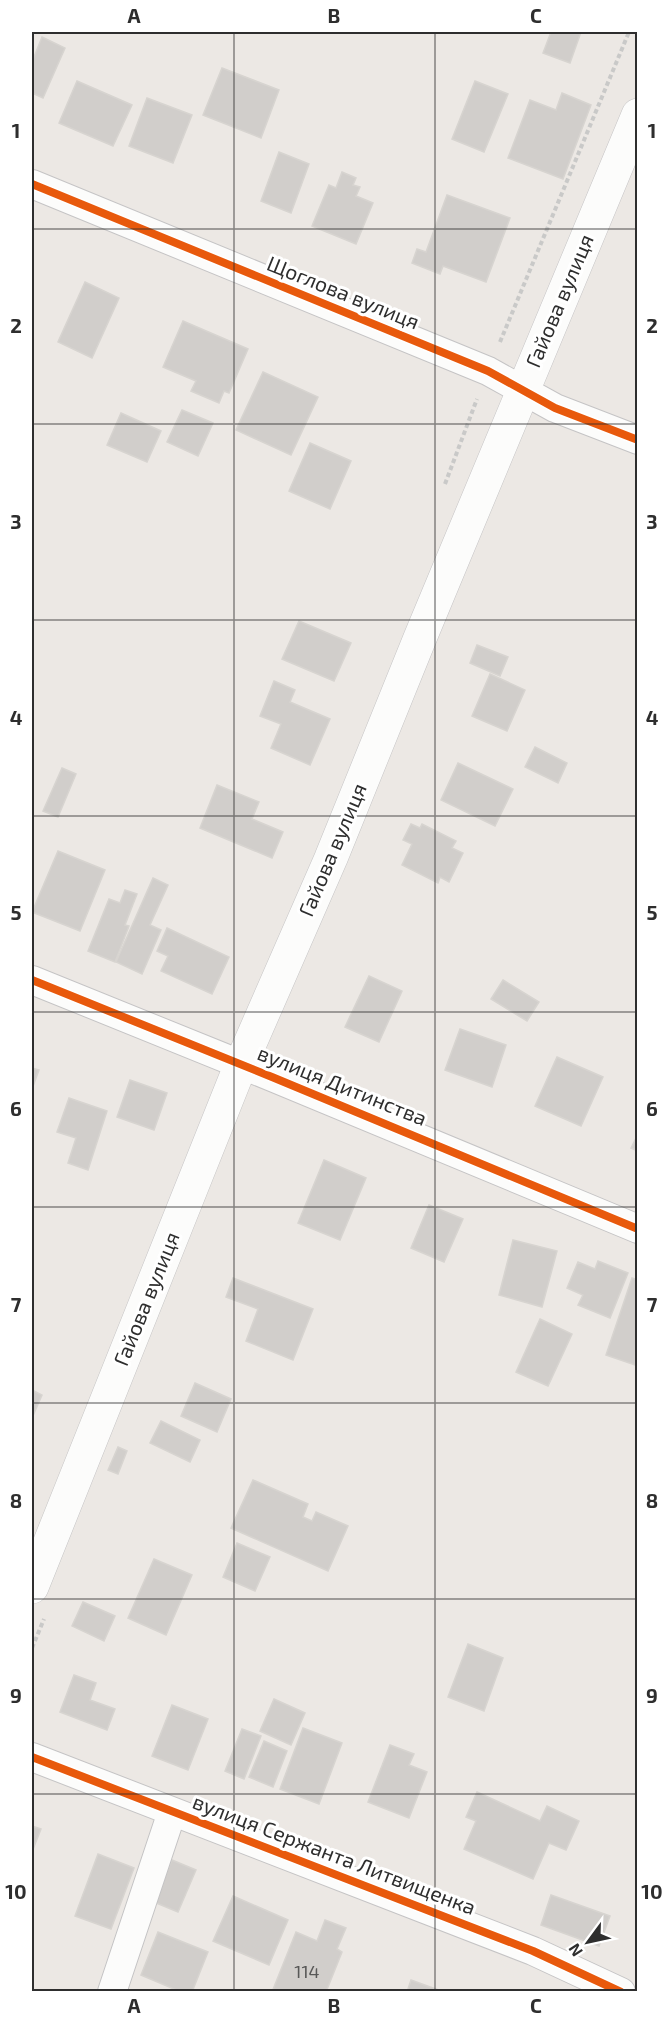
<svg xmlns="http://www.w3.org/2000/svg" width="669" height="2023" viewBox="0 0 669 2023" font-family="'Exo 2',sans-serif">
	<rect width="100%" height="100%" fill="#ece8e4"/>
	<g fill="#d1cecb" stroke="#d7d4d0" stroke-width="1.5">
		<polygon points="551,32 581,32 570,63 543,53"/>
		<polygon points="42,37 65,48 43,98 32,93 32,62"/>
		<polygon points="222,68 279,90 261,138 203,115"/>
		<polygon points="77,81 132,105 113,146 59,123"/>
		<polygon points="475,81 508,94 484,152 452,139"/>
		<polygon points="562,93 591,105 563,179 508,158 530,100 556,110"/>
		<polygon points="147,98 192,115 173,163 129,146"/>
		<polygon points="279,152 309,164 291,213 261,201"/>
		<polygon points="342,172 356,178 353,185 360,187 356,196 373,203 356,244 312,226 329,185 336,188"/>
		<polygon points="447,195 510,218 486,282 443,266 440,274 412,263 417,249 426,252"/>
		<polygon points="85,282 119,298 92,358 58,342"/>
		<polygon points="183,321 248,349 229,393 224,391 219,403 191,391 196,381 163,367"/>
		<polygon points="263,372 318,397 291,455 236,430"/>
		<polygon points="182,410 213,423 198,456 167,442"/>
		<polygon points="121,413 161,431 147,462 107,445"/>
		<polygon points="310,443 351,461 330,509 289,491"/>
		<polygon points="299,621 351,643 334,681 282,659"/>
		<polygon points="477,645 508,657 500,676 470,663"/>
		<polygon points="490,674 525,690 507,731 472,716"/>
		<polygon points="274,681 295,690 290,702 330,719 310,765 271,748 281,724 260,716"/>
		<polygon points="535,747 567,763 558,783 525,767"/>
		<polygon points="458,763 513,789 495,826 441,800"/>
		<polygon points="62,768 76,774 58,817 43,811"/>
		<polygon points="217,785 259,802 252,819 283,832 272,858 200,828"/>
		<polygon points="411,824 420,828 422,824 456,841 452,848 463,853 449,882 440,877 438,883 402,865 412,844 403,840"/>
		<polygon points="58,851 105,870 80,931 32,912"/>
		<polygon points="153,878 168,885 150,925 161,930 142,974 116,962"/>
		<polygon points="125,890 137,894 125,925 129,926 115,962 88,951 109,899 120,903"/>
		<polygon points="167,928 229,957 212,994 161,971 168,956 157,951"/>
		<polygon points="369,976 402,991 379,1042 345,1027"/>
		<polygon points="503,980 539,1002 527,1021 491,999"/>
		<polygon points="460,1029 506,1045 492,1087 445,1070"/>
		<polygon points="557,1057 603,1077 581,1126 535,1106"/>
		<polygon points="32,1068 39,1070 32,1089"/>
		<polygon points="130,1080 167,1093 154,1130 117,1117"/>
		<polygon points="69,1098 107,1111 88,1170 68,1163 76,1138 57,1132"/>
		<polygon points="638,1134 638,1151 631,1148"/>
		<polygon points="324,1160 366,1178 340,1240 298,1223"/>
		<polygon points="429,1205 463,1219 444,1262 411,1248"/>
		<polygon points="513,1240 557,1251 542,1307 499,1295"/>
		<polygon points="598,1261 628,1273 610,1318 578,1305 583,1295 567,1288 578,1262 595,1269"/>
		<polygon points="233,1278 313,1309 293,1360 246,1341 258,1309 226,1297"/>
		<polygon points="632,1278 638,1280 635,1365 606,1355"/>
		<polygon points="540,1319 572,1334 548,1386 516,1372"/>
		<polygon points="195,1383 231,1399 217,1432 181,1416"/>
		<polygon points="32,1390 42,1395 32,1418"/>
		<polygon points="161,1421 200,1440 190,1462 150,1443"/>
		<polygon points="118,1447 127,1451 118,1474 108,1470"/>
		<polygon points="253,1480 308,1504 303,1517 312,1521 316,1512 348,1526 328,1571 231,1528"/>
		<polygon points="237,1543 270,1557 255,1591 223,1577"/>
		<polygon points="154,1559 192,1575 166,1635 128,1618"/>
		<polygon points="83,1602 115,1616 104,1641 72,1626"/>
		<polygon points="468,1644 503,1658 484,1711 448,1697"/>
		<polygon points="74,1675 96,1683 90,1700 115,1709 107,1730 60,1712"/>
		<polygon points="274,1699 305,1713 291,1745 260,1731"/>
		<polygon points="172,1705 208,1719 188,1770 152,1756"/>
		<polygon points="303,1728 342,1743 319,1804 280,1789"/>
		<polygon points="242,1729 261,1736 244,1779 225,1771"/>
		<polygon points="264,1741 287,1751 273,1787 249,1777"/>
		<polygon points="390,1745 414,1754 409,1765 427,1772 409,1818 368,1802"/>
		<polygon points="477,1792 540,1821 547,1806 579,1821 566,1850 549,1843 533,1879 464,1849 476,1821 466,1817"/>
		<polygon points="32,1826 41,1829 32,1852"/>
		<polygon points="98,1854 134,1868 111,1929 75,1916"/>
		<polygon points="172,1860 196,1870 178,1912 154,1902"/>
		<polygon points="551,1895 610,1916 599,1946 541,1925"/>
		<polygon points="233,1896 288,1920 269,1965 213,1941"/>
		<polygon points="325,1920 346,1928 337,1949 342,1952 326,1992 272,1992 296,1932 317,1941"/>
		<polygon points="158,1932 208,1952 192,1992 181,1992 141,1975"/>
		<polygon points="411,1980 444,1992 407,1992"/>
	</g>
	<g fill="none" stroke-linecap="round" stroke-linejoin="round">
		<defs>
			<g id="street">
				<polyline points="32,184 488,371 555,408 638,440"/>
				<polyline points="32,980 272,1077 638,1229"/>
				<polyline points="32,1757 533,1951 621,1992"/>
				<polyline points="112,1992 172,1812"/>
			</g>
			<polyline id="secondary" points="32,1587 241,1064 331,858 420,638 638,115"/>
		</defs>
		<use href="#street" stroke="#c5c4c5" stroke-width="30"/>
		<use href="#secondary" stroke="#c5c4c5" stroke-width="34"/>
		<g stroke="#c9c9c8" stroke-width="4" stroke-dasharray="4.5 3" stroke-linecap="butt">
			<polyline points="500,342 629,32"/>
			<polyline points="445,484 477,399"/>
			<polyline points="32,1648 44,1619"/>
		</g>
		<use href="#street" stroke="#fcfcfb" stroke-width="28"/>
		<use href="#secondary" stroke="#fcfcfb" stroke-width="33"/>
		<defs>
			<g id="cycleway">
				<polyline points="32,184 488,371 555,408 638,440"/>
				<polyline points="32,980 272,1077 638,1229"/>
				<polyline points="32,1757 533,1951 621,1992"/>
			</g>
		</defs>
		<use href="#cycleway" stroke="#fff" stroke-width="11"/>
		<use href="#cycleway" stroke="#e8590c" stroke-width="8"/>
	</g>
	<path fill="none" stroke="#2e2e2e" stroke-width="1.5" stroke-opacity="0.55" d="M234 32V1992M435 32V1992M32 229H638M32 424H638M32 620H638M32 816H638M32 1012H638M32 1207H638M32 1403H638M32 1599H638M32 1794H638"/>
	<g text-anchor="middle" stroke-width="6" stroke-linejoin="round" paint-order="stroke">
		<g font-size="18" fill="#585857">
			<text x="307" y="1978">114</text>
		</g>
		<g font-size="21" fill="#2e2e2e" stroke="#fff">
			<text transform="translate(343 293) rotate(22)" y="7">Щоглова вулиця</text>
			<text transform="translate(560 301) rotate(-67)" y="7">Гайова вулиця</text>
			<text transform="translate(333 850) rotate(-67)" y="7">Гайова вулиця</text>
			<text transform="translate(342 1086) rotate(22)" y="7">вулиця Дитинства</text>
			<text transform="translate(147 1299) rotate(-68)" y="7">Гайова вулиця</text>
			<text transform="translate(334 1855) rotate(21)" y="7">вулиця Сержанта Литвищенка</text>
		</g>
	</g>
	<rect width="669" height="2023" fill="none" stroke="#ffffff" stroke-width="66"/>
	<g transform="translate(588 1942) rotate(237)" stroke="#ffffff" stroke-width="4.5" paint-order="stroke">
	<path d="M0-4.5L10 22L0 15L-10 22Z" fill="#2e2e2e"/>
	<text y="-9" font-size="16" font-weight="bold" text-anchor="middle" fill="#2e2e2e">N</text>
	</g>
	<rect x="33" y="33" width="603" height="1957" fill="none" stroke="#2e2e2e" stroke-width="2"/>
	<g font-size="20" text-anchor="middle" font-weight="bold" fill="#2e2e2e">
		<text x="134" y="23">A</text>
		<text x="334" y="23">B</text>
		<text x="536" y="23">C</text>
		<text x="16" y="138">1</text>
		<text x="652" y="138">1</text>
		<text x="16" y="333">2</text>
		<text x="652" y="333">2</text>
		<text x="16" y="529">3</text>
		<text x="652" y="529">3</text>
		<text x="16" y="725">4</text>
		<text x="652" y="725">4</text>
		<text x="16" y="920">5</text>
		<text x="652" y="920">5</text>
		<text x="16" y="1116">6</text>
		<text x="652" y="1116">6</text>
		<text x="16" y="1312">7</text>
		<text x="652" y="1312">7</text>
		<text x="16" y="1508">8</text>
		<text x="652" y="1508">8</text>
		<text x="16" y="1703">9</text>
		<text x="652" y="1703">9</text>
		<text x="16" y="1899">10</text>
		<text x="652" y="1899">10</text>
		<text x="134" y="2013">A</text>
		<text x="334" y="2013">B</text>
		<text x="536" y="2013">C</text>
	</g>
</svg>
